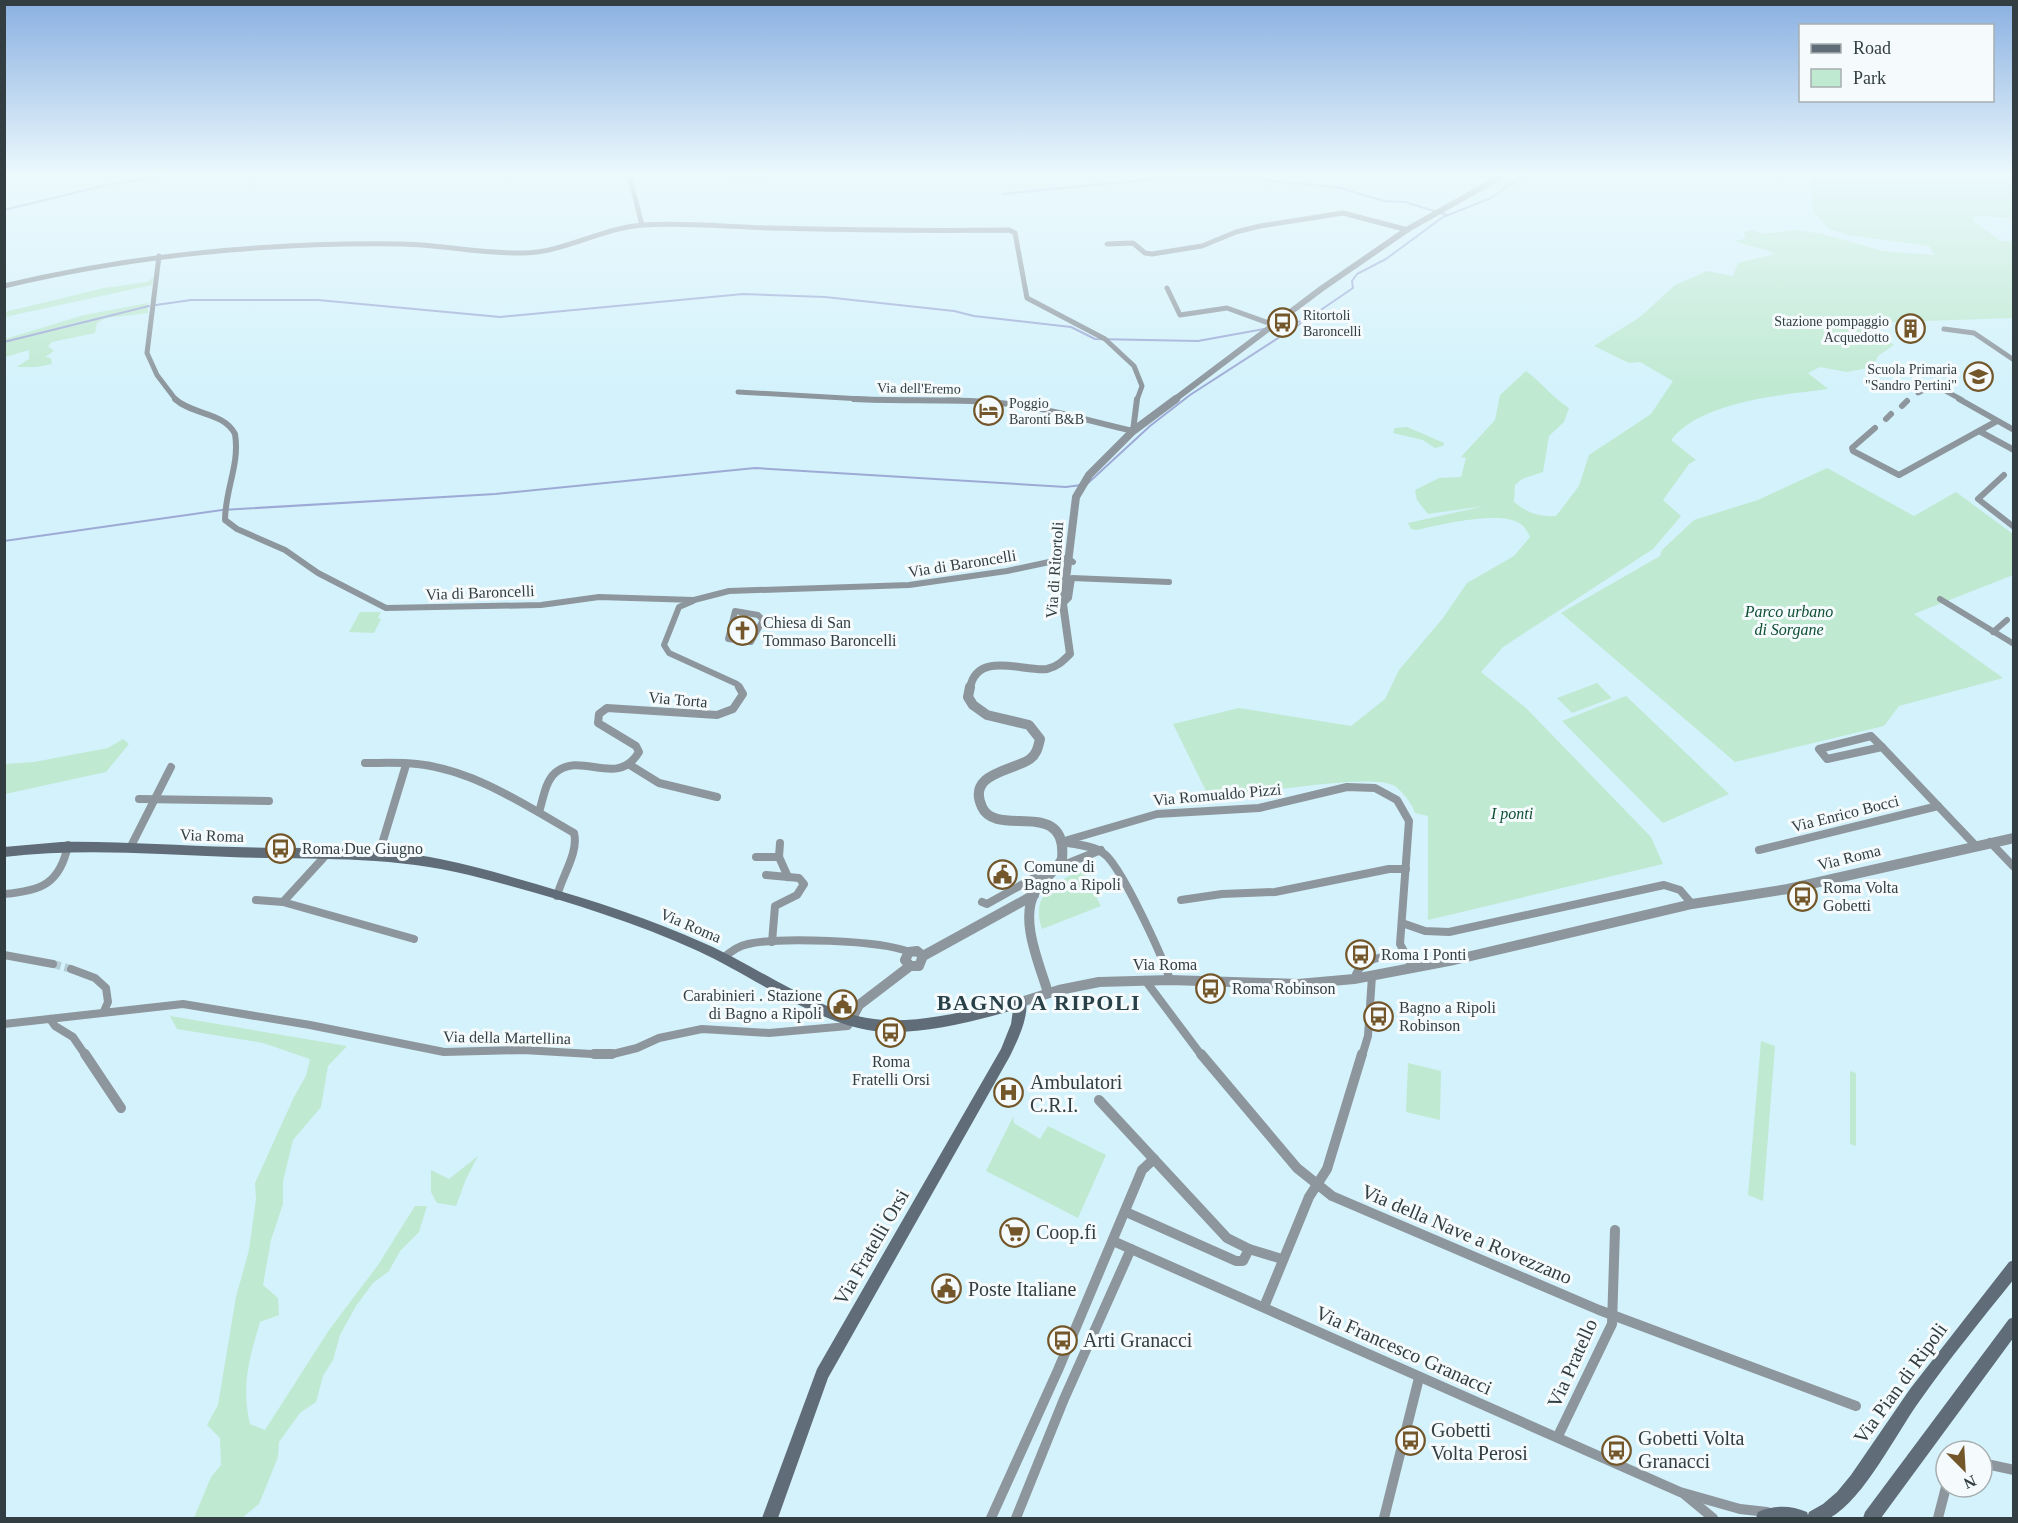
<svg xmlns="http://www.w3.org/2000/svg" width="2018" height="1523" viewBox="0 0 2018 1523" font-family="Georgia,serif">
	<rect width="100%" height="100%" fill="#d4f2fb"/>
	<g fill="#bfe9d1">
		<path d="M1812 174 1929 177 1927 174C1956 174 1988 169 2013 186V218L1975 216 1973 221 2001 241H2013V318L1867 323 1894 345 1878 356 1873 367 1847 372 1820 367 1808 373 1828 389C1782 395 1701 401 1671 440L1696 460 1689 464 1663 500 1681 516 1653 549 1503 647 1481 672 1526 708 1651 837 1663 864 1428 920V816L1415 813C1413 805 1401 789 1393 785 1367 773 1244 795 1210 799L1173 724 1239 708 1351 726 1385 699 1399 670 1443 618 1467 583 1514 556 1530 537C1528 533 1525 527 1522 525 1503 509 1439 525 1417 530L1411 529 1408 523 1485 506 1428 514 1417 500 1415 490 1439 478 1461 477 1466 458 1461 457 1495 420 1500 395 1526 371C1542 383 1552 397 1569 408L1564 422 1549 436 1543 472 1522 479 1515 485 1514 502C1528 513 1539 517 1556 516L1579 486 1589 455 1651 414 1673 381 1640 362 1629 363 1594 346 1640 317 1675 285 1707 271 1733 276 1738 263 1775 254C1763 247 1748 247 1735 241L1746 238 1744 232 1752 230 1764 234 1794 230 1823 234 1882 251 1934 255 1929 246 1848 235 1829 229 1812 210Z"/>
		<polygon points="153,277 152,285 5,317 5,312 104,288 148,282"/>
		<polygon points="148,303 148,313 106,318 97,323 95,333 52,342 48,346 54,351 45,357 51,358 52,364 36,367 17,367 29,359 29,350 5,357 5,339 84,315"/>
		<polygon points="1407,427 1444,443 1443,446 1435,448 1423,440 1393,433 1395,428"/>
		<polygon points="1827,468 1914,516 1956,492 2013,534 2013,575 1914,614 2003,678 1899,706 1884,726 1735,762 1561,613 1660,556 1662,550 1694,520 1758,500"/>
		<polygon points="360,612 381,612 378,618 381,619 374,633 349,632"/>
		<polygon points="1597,683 1612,698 1572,713 1557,698"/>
		<polygon points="1626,696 1729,794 1663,823 1562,721"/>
		<polygon points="123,739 129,744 106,772 5,794 5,764 34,762 108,748"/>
		<path d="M1082 869 1101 906 1042 929C1030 893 1055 884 1082 869Z"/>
		<path d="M170 1016 347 1046 328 1066 321 1107 293 1140 283 1181V1204L271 1240 263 1285 278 1298 279 1315 260 1322C249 1360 241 1385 250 1424L265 1430 329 1330 378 1265 415 1206H427L419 1232 400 1251 389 1271 373 1283 356 1306 340 1335 333 1360 323 1376 316 1402 300 1413 279 1442 278 1457 259 1504 242 1518H194L211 1477 221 1465 220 1438 207 1425 218 1405 236 1297 249 1250 256 1199 255 1183 294 1097 306 1076 310 1059 263 1043 177 1029Z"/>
		<polygon points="1761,1041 1775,1046 1763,1201 1748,1195"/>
		<polygon points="1408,1063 1441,1071 1440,1120 1406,1112"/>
		<polygon points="1850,1071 1856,1073 1856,1146 1850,1144"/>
		<polygon points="1013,1117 1014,1123 1040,1139 1048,1126 1106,1155 1078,1218 986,1171"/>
		<polygon points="478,1156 466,1179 456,1206 437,1203 431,1192 431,1170 449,1179"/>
	</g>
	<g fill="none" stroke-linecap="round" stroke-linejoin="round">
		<g stroke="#9daad6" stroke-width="2">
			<polyline points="733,180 767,174"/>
			<polyline points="1003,194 1184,176 1228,176 1340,188 1384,201 1405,202 1447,215"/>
			<polyline points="4,210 99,187 169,174"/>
			<polyline points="156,305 191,300 318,300 500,317 743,294 825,297 954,311 974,316 1071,327 1095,339 1198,341 1264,329"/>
			<polyline points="1280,326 1306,320 1353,288 1352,281 1357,274 1386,259 1443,217 1491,198 1525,174"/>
			<polyline points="4,342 149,306"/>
			<polyline points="1087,484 1150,426 1190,395 1306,320"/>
			<polyline points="4,541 222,510 495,494 755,468 1066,487 1081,485"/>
		</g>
		<polyline stroke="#b4ced6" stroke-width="8" stroke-dasharray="8 4" stroke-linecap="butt" points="53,964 71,969"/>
		<g stroke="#8d969d" stroke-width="5">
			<polyline points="629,174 642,225"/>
			<polyline points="1107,244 1133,243 1145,253 1152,254 1202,246 1236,232 1260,226 1343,213 1408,230"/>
			<polyline points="159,256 147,353 157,375 176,400"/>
			<path d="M4 286C134 255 268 242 403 244 443 245 484 254 524 253 565 252 602 228 643 225 684 222 728 227 770 228 850 230 929 231 1009 230L1015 233 1027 298 1105 339 1134 366 1142 386 1137 400"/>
			<polyline points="1167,288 1180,315 1227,308 1274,325"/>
			<polyline points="1944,329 1974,333 2014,360"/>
			<polyline points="738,392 879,400"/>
			<polyline points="1918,393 1935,385 1962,400"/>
			<polyline points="947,400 959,400"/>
		</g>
		<g stroke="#8d969d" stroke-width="6">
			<path d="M175 399C192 415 224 412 235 434 240 464 225 490 225 520L237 529 285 550 318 573 386 608 541 605 599 597 694 600 729 591 909 585 1007 571 1068 558 1073 562"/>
			<path d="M854 399C911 402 968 397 1025 406 1061 412 1097 423 1133 431L1137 399"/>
			<polyline points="1959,399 2014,430"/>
			<polyline points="1902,406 1907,401"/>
			<polyline points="1886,419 1891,414"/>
			<polyline points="1875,428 1852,448 1853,451 1899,475 1997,421"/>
			<polyline points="1979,431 2014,450"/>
			<polyline points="2004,475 1978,499 2014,527"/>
			<polyline points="1940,599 2014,644"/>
			<polyline points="693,601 679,607 664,645 669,653 737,684 740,688"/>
			<polyline points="1063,604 1069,598 1072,578 1169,582"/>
			<polygon points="735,611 758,615 763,620 751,642 728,639"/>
			<polyline points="1993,632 2007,620"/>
		</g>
		<g stroke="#8d969d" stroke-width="8">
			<polygon points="1871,736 1882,747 1827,759 1819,749"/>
			<polyline points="1882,747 1976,846"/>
			<path d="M365 763C382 763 400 762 417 764 474 770 525 805 574 833 579 852 562 876 557 896"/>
			<polyline points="630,765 659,783 717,797"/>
			<polyline points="139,799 269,801"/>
			<path d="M539 812C543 800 545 782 555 773 581 750 617 789 639 752L636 746 598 723 599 714 607 708 717 715 733 709 743 694 739 687"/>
			<polyline points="1061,842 1157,814 1259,808 1347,787 1375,788 1397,800 1409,821 1400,944 1413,968"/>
			<path d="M1063 842C1076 845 1092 845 1103 853 1120 863 1163 958 1170 980"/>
			<polyline points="1990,842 2014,867"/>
			<polyline points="130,848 171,767"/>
			<polyline points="1759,850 1938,806"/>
			<polyline points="326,855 283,902 414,939"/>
			<polyline points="378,857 406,765"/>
			<polyline points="756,857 779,857 788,877"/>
			<polyline points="779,857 780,843"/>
			<polyline points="766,875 799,878 804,884 797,895 775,906 772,942"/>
			<path d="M4 894C41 891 60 884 68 845"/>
			<polyline points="256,900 283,902"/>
			<polyline points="1181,900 1222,894 1275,892 1389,869 1406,869"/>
			<polyline points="982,902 987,904 1041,874 1101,850"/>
			<polyline points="1402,923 1425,931 1449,932 1664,885 1680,890 1692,904"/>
			<polyline points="4,955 53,964"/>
			<path d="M724 957C732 951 738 946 748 944 778 937 881 940 909 952"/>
			<polyline points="71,969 95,978 106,988 108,1002 104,1011"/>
			<path d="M1354 979C1361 957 1383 957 1403 953"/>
			<polyline points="1145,980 1202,1056"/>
			<polyline points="50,1019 55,1026 73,1037 86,1056"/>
			<polyline points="4,1024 183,1004 310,1025 444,1052 523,1050 609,1055 637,1048 659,1038 702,1029 769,1033 848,1026 851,1020"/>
			<polyline points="1362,1056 1368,1036 1372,976"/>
		</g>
		<g stroke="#8d969d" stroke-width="10">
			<polyline points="85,1054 121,1108"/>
			<polyline points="594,1054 612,1054"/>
			<polyline points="1201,1054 1297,1168 1332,1196 1599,1310 1856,1406"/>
			<polyline points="1099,1100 1227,1238 1249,1249 1282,1259"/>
			<polyline points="1126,1212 1236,1261 1243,1261 1249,1249"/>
			<polyline points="1113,1241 1680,1492 1740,1509 1767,1512"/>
			<polyline points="1264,1307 1309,1197 1327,1169 1362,1054"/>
			<polyline points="1558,1436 1612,1324 1615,1230"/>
			<polyline points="1982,1463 2014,1470"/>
			<polyline points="1684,1494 1713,1518"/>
			<polyline points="991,1518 1058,1370 1142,1170 1154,1159"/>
			<polyline points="1016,1518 1064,1399 1131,1249"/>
			<polyline points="1384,1518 1419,1378"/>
			<polyline points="1938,1518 1946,1487"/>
		</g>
		<polyline stroke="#8d969d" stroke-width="6" points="1174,400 1321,289 1408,229 1506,174"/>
		<path stroke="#8d969d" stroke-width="8" d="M970 688C977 650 1024 672 1047 669 1057 667 1063 661 1070 654L1063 604 1076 497 1089 475 1133 431 1176 399"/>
		<g stroke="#8d969d" stroke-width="10">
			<path d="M970 687 968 697 973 705 987 715 1029 725 1040 739C1038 747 1037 754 1030 759 1013 771 966 773 982 807 996 839 1068 796 1062 859 1055 872 1043 879 1035 892 1019 920 1040 965 1048 993"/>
			<polyline points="923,956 1034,895"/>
			<polyline points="910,966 905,960 909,952 917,951 923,956"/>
			<polyline points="1021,1002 1059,990 1099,982 1170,980 1298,984 1354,979 1454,960 1692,904 1788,889 2014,838"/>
			<polyline points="851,1020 859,1005 910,966 919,966 923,956"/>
		</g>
		<g fill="#606c77" fill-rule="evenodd">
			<path d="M61 842C119 841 177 846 235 847 303 849 373 845 440 859 472 865 504 875 536 884 594 901 651 919 706 944 756 966 820 1013 874 1019 917 1025 979 1009 1021 996L1025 998C1031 1013 1017 1042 1010 1056L828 1378 778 1518H762L817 1369 1001 1049 1011 1024 1013 1010C974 1022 915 1036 874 1031 818 1024 750 975 698 951 625 918 547 895 469 875 390 855 310 860 230 857 154 854 80 848 4 857V847Z"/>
			<path d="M2014 1260V1279C1982 1319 1950 1358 1921 1399 1896 1433 1865 1498 1830 1518H1756L1758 1512C1775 1505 1790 1505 1807 1512L1808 1515 1809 1512 1823 1504 1837 1492 1851 1475 1910 1389 2009 1262Z"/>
			<polygon points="2014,1317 2014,1337 1881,1518 1863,1518 1865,1512 2009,1319"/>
		</g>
	</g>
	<linearGradient id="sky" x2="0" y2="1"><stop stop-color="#8ab0e1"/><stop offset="0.45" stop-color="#ecf9fd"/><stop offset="1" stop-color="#ecf9fd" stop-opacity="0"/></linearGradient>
	<rect width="2018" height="387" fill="url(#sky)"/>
	<defs>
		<symbol id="bus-ring" viewBox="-11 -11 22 22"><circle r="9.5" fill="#f5fbfc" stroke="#735629" stroke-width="1.5"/><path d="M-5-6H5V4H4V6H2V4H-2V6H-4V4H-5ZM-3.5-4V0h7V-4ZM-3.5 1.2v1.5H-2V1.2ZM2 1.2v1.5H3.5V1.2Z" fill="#735629"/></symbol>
		<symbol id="building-ring" viewBox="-11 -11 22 22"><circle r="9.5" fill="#f5fbfc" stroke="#735629" stroke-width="1.5"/><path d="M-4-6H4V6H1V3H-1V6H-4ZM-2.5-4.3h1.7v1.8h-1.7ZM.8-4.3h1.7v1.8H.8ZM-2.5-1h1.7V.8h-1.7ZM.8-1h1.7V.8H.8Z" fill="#735629"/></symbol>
		<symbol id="school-ring" viewBox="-11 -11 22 22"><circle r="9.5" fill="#f5fbfc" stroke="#735629" stroke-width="1.5"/><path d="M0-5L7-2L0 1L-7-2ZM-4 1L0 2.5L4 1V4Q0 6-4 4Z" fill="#735629"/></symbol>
		<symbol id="hotel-ring" viewBox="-11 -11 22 22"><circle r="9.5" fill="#f5fbfc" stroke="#735629" stroke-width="1.5"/><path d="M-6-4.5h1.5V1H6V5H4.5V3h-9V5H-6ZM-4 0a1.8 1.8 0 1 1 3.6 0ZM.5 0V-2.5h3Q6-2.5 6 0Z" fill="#735629"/></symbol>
		<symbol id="church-ring" viewBox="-11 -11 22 22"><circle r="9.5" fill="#f5fbfc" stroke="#735629" stroke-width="1.5"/><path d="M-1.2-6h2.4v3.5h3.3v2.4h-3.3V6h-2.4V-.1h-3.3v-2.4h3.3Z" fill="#735629"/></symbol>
		<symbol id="civic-ring" viewBox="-11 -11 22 22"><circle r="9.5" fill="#f5fbfc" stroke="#735629" stroke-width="1.5"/><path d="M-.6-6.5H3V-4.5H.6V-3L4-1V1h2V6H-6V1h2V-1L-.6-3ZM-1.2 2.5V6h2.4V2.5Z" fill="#735629"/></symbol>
		<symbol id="hospital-ring" viewBox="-11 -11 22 22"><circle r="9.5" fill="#f5fbfc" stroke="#735629" stroke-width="1.5"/><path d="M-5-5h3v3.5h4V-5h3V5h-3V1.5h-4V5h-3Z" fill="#735629"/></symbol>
		<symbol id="supermarket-ring" viewBox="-11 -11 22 22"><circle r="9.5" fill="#f5fbfc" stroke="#735629" stroke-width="1.5"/><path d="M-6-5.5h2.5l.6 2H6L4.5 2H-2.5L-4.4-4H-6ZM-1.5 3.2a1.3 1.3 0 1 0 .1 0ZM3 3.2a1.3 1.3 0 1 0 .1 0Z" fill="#735629"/></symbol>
	</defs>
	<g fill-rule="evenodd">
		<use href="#bus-ring" x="1266" y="306" width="33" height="33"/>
		<use href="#building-ring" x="1894" y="312" width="33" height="33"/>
		<use href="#school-ring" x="1962" y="360" width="33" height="33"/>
		<use href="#hotel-ring" x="972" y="394" width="33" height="33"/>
		<use href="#church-ring" x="726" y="614" width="33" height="33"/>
		<use href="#bus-ring" x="264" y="832" width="33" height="33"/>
		<use href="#civic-ring" x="986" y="858" width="33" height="33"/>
		<use href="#bus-ring" x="1786" y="880" width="33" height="33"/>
		<use href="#bus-ring" x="1344" y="938" width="33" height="33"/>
		<use href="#bus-ring" x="1194" y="972" width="33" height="33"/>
		<use href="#civic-ring" x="826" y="988" width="33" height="33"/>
		<use href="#bus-ring" x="1362" y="1000" width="33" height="33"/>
		<use href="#bus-ring" x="874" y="1016" width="33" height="33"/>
		<use href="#hospital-ring" x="992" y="1076" width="33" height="33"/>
		<use href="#supermarket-ring" x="998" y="1216" width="33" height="33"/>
		<use href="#civic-ring" x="930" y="1272" width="33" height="33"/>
		<use href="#bus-ring" x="1046" y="1324" width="33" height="33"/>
		<use href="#bus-ring" x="1394" y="1424" width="33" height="33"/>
		<use href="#bus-ring" x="1600" y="1434" width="33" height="33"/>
	</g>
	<g text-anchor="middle" stroke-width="6" stroke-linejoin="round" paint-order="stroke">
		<g font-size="14" fill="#323e41" stroke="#f5fbfc" text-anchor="start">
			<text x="1303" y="320">Ritortoli<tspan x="1303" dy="16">Baroncelli</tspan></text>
			<text x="1889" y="326" text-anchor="end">Stazione pompaggio<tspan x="1889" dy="16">Acquedotto</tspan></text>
			<text x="1957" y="374" text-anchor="end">Scuola Primaria<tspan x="1957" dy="16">"Sandro Pertini"</tspan></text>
			<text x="1009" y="408">Poggio<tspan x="1009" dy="16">Baronti B&amp;B</tspan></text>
		</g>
		<g font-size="14" fill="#323e41" stroke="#f5fbfc">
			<text transform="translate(919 388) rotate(1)" y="5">Via dell'Eremo</text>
		</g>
		<g font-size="16" fill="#323e41" stroke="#f5fbfc">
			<text transform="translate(962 563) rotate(-9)" y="6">Via di Baroncelli</text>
			<text transform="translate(1054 570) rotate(-86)" y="6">Via di Ritortoli</text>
			<text transform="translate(480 592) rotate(-2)" y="6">Via di Baroncelli</text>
			<text transform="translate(678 699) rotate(5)" y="6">Via Torta</text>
			<text transform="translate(1217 794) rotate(-5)" y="6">Via Romualdo Pizzi</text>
			<text transform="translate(1845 813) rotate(-14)" y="6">Via Enrico Bocci</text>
			<text transform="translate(212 835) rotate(2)" y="6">Via Roma</text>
			<text transform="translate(1849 857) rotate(-14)" y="6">Via Roma</text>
			<text transform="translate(691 925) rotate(23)" y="6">Via Roma</text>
			<text x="1165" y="970">Via Roma</text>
			<text transform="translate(507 1037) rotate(1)" y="6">Via della Martellina</text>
		</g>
		<g font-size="16" font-style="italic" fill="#0f4e33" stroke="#f5fbfc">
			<text x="1789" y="617">Parco urbano<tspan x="1789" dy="18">di Sorgane</tspan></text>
			<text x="1512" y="819">I ponti</text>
		</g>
		<g font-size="16" fill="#323e41" stroke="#f5fbfc" text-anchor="start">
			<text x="763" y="628">Chiesa di San<tspan x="763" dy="18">Tommaso Baroncelli</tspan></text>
			<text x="302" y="854">Roma Due Giugno</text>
			<text x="1024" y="872">Comune di<tspan x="1024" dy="18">Bagno a Ripoli</tspan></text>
			<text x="1823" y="893">Roma Volta<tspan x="1823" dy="18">Gobetti</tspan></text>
			<text x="1381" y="960">Roma I Ponti</text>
			<text x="1232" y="994">Roma Robinson</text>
			<text x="822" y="1001" text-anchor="end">Carabinieri . Stazione<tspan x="822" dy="18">di Bagno a Ripoli</tspan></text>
			<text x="1399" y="1013">Bagno a Ripoli<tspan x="1399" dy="18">Robinson</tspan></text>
			<text x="891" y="1067" text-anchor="middle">Roma<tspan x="891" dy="18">Fratelli Orsi</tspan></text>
		</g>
		<g font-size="20" fill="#323e41" stroke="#f5fbfc" text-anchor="start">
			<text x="1030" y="1089">Ambulatori<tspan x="1030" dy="23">C.R.I.</tspan></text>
			<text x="1036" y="1239">Coop.fi</text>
			<text x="968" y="1296">Poste Italiane</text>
			<text x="1083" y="1347">Arti Granacci</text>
			<text x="1431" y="1437">Gobetti<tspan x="1431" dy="23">Volta Perosi</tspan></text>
			<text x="1638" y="1445">Gobetti Volta<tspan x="1638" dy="23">Granacci</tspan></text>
		</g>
		<g font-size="20" fill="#323e41" stroke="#f5fbfc">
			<text transform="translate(1467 1234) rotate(23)" y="7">Via della Nave a Rovezzano</text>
			<text transform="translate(871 1247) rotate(-60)" y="7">Via Fratelli Orsi</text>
			<text transform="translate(1404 1350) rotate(24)" y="7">Via Francesco Granacci</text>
			<text transform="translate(1572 1363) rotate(-66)" y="7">Via Pratello</text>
			<text transform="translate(1900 1383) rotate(-54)" y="7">Via Pian di Ripoli</text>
		</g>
		<g font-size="22" font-weight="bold" letter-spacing="1.5" fill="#284148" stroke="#f5fbfc">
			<text x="1039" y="1010">BAGNO A RIPOLI</text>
		</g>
	</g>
	<rect width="2018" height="1523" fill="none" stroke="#323e41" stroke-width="12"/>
	<rect x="1799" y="24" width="195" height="78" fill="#f5fbfc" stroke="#a7afb1" stroke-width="1.5"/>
	<rect x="1811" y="44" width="30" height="9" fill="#606c77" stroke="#a7afb1" stroke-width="1.5"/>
	<text x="1853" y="54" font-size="18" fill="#323e41">Road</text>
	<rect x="1811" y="69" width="30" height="18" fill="#bfe9d1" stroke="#a7afb1" stroke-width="1.5"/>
	<text x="1853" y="84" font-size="18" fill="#323e41">Park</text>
	<g transform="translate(1964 1469) rotate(156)"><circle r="28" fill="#f5fbfc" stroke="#a7afb1" stroke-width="1.5"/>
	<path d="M0-4.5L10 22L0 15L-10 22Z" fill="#735629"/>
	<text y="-9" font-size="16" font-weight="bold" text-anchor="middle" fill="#323e41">N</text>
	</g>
</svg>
